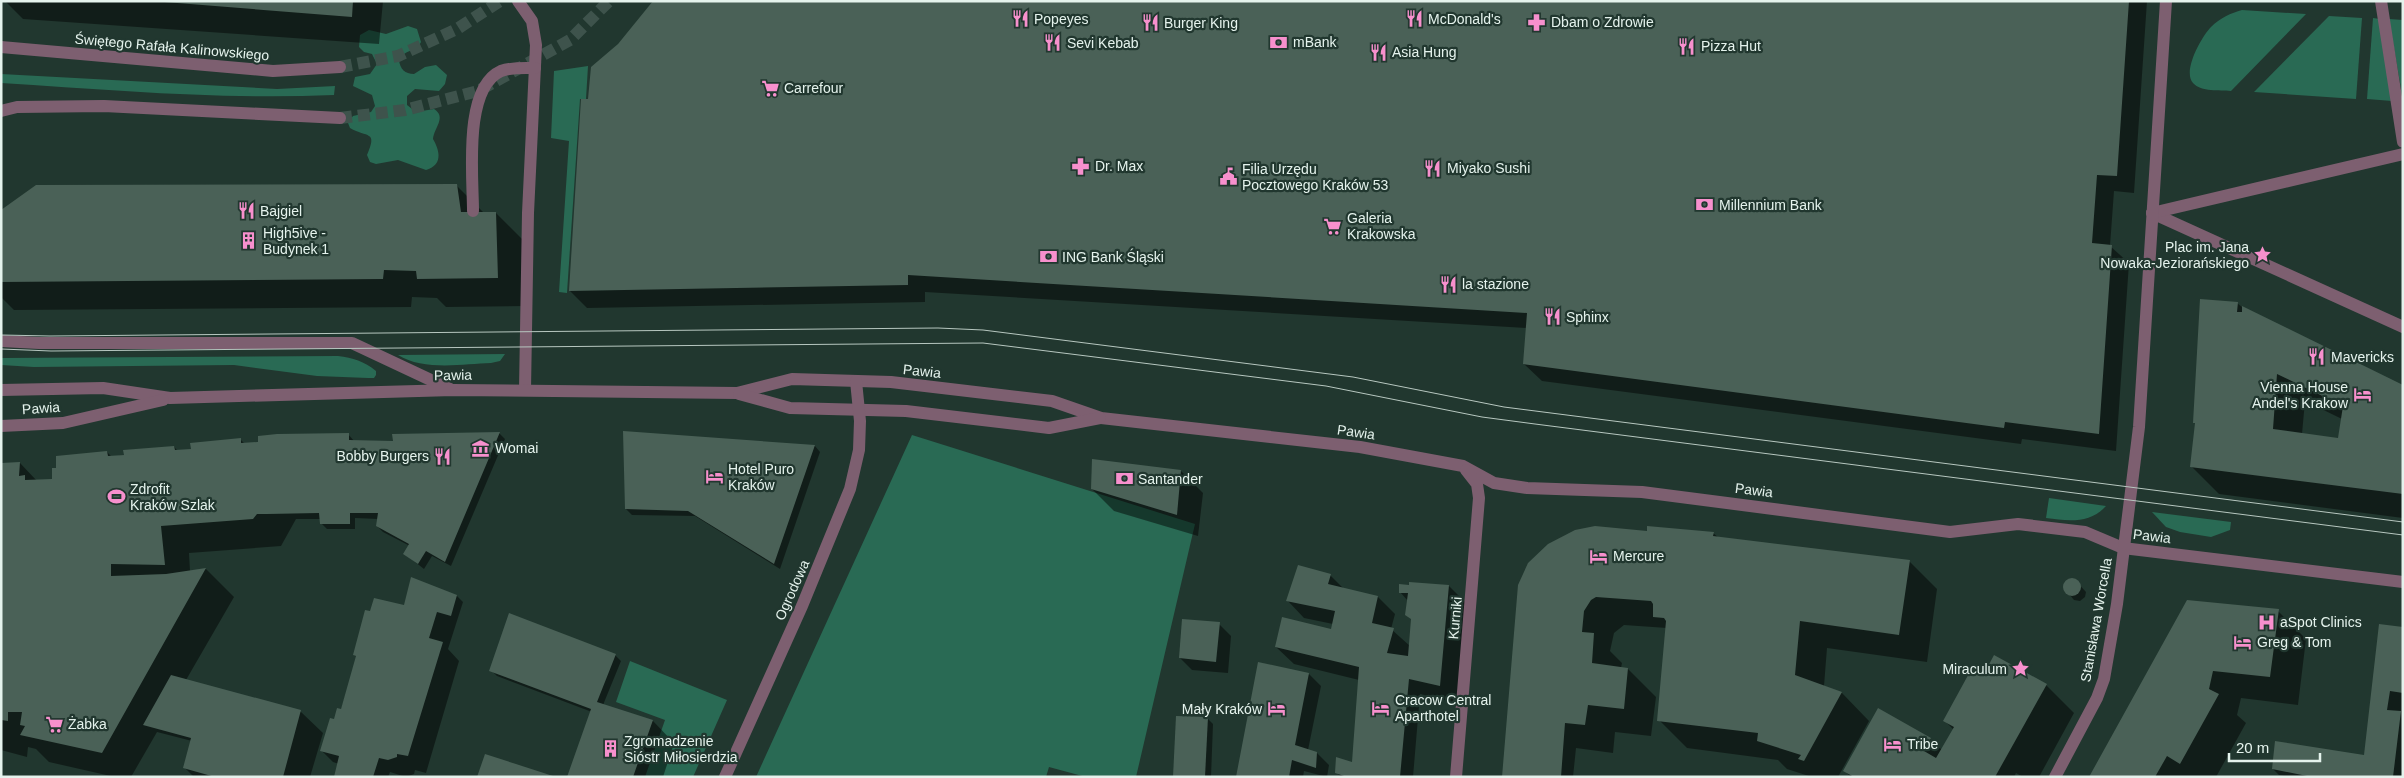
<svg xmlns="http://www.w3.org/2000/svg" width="2404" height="778" viewBox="0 0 2404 778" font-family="Helvetica,sans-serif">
	<rect width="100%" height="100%" fill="#21372f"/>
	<g fill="#296a54">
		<path d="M2242 10 2306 14 2231 91C2220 90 2201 92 2193 83 2182 71 2202 36 2211 27 2220 18 2231 13 2242 10Z"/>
		<polygon points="2329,16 2362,18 2356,99 2254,92"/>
		<polygon points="2373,18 2380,19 2392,101 2367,99"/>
		<polygon points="2389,19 2403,20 2403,100"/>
		<path d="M408 26 417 29 421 42 417 49C409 51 404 52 399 60 400 69 405 74 414 74L425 67 436 65 447 75 445 84 439 91 415 89 407 96V105L416 112 434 109C447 117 434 128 433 139 440 151 443 165 426 170L398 160 376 164 370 162 367 155C378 130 367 138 350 128L348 123 353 116 371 112 375 106 372 95 353 86 355 77 370 74 377 64 372 54 364 52 359 47 360 35 369 30 386 34Z"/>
		<polygon points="588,66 586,99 580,99 567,293 559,292 569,141 551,138 554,71"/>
		<path d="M1 74 277 89 335 86 334 95C223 100 112 90 1 83Z"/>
		<path d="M505 354 500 361 491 363C463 364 423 371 398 355Z"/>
		<path d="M338 356C353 358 364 361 376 371V375L374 378H368L317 376 234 365 34 367 1 365V358Z"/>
		<polygon points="912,435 1195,524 1136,777 1086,777 1049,767 1046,777 756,777"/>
		<path d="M2049 498 2106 506C2090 524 2068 521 2046 518Z"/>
		<polygon points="2152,512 2231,522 2230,530 2211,537 2180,532 2166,527"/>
		<polygon points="630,661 727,700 693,777 645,777 665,720 616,702"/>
	</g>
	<g fill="#0007" fill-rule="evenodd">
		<polygon points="5,1 383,1 379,44 23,19"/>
		<polygon points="654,1 2147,1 2134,193 2114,191 2110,246 2129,263 2116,451 2022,439 2021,444 1542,381 1524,364 1527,328 925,292 925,302 587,308 570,291 590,101 603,60 632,30"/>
		<polygon points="456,185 484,213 496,213 524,241 526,306 446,307 437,298 412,297 411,307 14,310 1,297 1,212"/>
		<path d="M2237 303 2242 307 2403 386V518L2219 494 2191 466 2196 425 2194 422ZM2305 401 2342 419 2339 439 2302 434Z"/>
		<polygon points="499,433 505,439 451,566 432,556 424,569 405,554 410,546 383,532 377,526 378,519 355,518 355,529 327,529 321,523 321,519 296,519 281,546 189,553 190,571 206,569 234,597 186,680 301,712 323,733 310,777 194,777 184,767 192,741 157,732 131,777 115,777 49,762 36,749 28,747 27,757 1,750 1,464 20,463 37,481 53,480 107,452 112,457 174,447 178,451 192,450 240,439 245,444 348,434 354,441 394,442"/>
		<polygon points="625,433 815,446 820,452 780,569 695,516 632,515 626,509"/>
		<polygon points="1093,460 1181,471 1203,493 1198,536 1114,511 1092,489"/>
		<polygon points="1595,528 1648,532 1713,533 1719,538 1909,561 1937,589 1927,662 1827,648 1824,686 1842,693 1869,721 1838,777 1812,777 1787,769 1778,760 1687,748 1659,720 1667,628 1624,625 1614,633 1610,651 1622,663 1621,668 1628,669 1656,697 1651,736 1615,732 1613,753 1576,748 1573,777 1503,777 1549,545 1566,535"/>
		<polygon points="1330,575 1345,590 1378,597 1395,614 1391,629 1410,646 1412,620 1408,601 1400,592 1449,586 1466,603 1457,703 1420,694 1413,777 1341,777 1337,773 1353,763 1359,680 1294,664 1276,647 1332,630 1333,624 1304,618 1287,600"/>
		<polygon points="2070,580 2075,580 2086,592 2085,597 2080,601 2074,600 2065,589 2065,584"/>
		<polygon points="457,596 463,602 448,649 459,661 426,773 415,770 414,774 406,777 390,772 388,777 335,777 339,764 333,762 322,751 341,710 357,657 354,655 405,606"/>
		<polygon points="2278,611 2306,639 2298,705 2241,698 2237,715 2246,723 2216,777 2090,777"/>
		<polygon points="1219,624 1231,636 1228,673 1192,670 1180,658"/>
		<polygon points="2403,628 2403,777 2290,777 2279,775 2273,769 2368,757"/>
		<polygon points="615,655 621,661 603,705 653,721 674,743 663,777 568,777 592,712 497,676 491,670"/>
		<polygon points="1309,674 1321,686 1308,750 1317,753 1329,765 1327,777 1304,771 1303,777 1237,777"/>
		<polygon points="1984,676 2046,685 2074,713 2039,777 2023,777 2016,773 2014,777 1851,777 1845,771 1930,739 1942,750 1954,730 1945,721"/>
		<polygon points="1207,718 1213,724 1211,777 1174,777"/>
	</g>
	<g fill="#4a6157" fill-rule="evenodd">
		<polygon points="152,1 353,1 352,17"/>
		<polygon points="653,1 2129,1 2117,176 2097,175 2092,243 2112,245 2099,434 2005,422 2004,428 1523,364 1527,313 908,275 908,285 569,291 581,99 588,99 591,67 618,44"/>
		<polygon points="457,184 461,212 496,212 498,278 417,279 416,271 384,270 383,279 1,282 1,210 36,185"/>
		<path d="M2200 299 2238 302 2237 312H2242V306L2403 385V494L2190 467 2195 423H2193ZM2277 374 2343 406 2338 438 2273 429Z"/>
		<polygon points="623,431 815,445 774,564 688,511 625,509"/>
		<polygon points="500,432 445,562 426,551 418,564 403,554 409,544 376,526 378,513 350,513 350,524 320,524 319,513 267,514 257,514 253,519 161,526 165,565 111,564 111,576 166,574 206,568 102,753 20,735 25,726 20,725 22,712 8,712 8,721 1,720 1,463 20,462 19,476 25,475 25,480 52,479 52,468 56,468 56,456 107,451 108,456 124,455 123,450 174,446 175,450 191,449 190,443 241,438 241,443 258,442 258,436 277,434 349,433 349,440 393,441 392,434"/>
		<polygon points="1092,459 1181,470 1177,515 1091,489"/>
		<polygon points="1595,526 1647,531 1647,526 1714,532 1713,536 1910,560 1899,635 1800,621 1795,675 1842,692 1804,761 1798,759 1801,755 1757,741 1758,733 1657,721 1666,621 1664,618 1653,617 1653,604 1651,601 1596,597 1591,600 1584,611 1582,632 1594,633 1592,663 1628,668 1624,709 1588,705 1585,725 1565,723 1561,777 1502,777 1518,585 1528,563 1548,544 1575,530"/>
		<polygon points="1298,565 1331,574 1328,584 1378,596 1372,623 1394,628 1387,653 1408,656 1411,619 1405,615 1408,593 1399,593 1399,584 1409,585 1409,582 1449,585 1440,686 1409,679 1400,777 1347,777 1335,773 1336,757 1352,762 1359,667 1275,647 1282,617 1331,629 1335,611 1286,601"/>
		<polygon points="411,577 457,595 451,616 437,612 429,638 443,642 408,756 397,754 397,757 388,760 379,758 373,777 334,777 339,756 320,751 330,718 334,719 337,708 341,709 356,656 353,655 365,610 370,611 374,598 404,605"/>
		<circle cx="2072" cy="587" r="9"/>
		<polygon points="2187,600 2279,609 2270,677 2213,671 2209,689 2219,694 2180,764 2167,756 2155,777 2089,777"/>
		<polygon points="509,613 616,654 597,702 653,720 633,777 567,777 591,709 489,671"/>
		<polygon points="1182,619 1220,622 1216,662 1179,658"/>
		<polygon points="2379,624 2403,627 2403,693 2390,691 2387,710 2401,711 2393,777 2312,777 2272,769 2275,741 2364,755"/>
		<polygon points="1994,655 2047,684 1995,777 1854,777 1843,771 1878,708 1931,738 1924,751 1936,758 1954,727 1943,721 1972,668 1984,674"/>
		<polygon points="1258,662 1309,673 1295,745 1317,752 1316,768 1292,760 1289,777 1236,777"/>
		<polygon points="171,675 301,710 283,777 215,777 183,768 191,738 143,725"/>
		<polygon points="1176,716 1208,717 1205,777 1173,777"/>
		<polygon points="485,754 553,776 553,777 477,777"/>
	</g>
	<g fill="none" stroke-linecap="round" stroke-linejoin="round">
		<g stroke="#3e534c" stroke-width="12" stroke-dasharray="12 6" stroke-linecap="butt">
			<polyline points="340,67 398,56 457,29 500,1"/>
			<polyline points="340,118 405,110 478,91 570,40 609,1"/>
		</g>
		<g stroke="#7d5f70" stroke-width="12">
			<polyline points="518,1 532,21 536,45 528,213 525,390"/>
			<polyline points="2381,1 2403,142"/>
			<polyline points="1,47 273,71 340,67"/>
			<polyline points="1,111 17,107 104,106 340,118"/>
			<path d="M473 211C473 176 463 88 501 71 512 67 524 68 535 68"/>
			<polyline points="2152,213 2403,327"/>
			<polyline points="2152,213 2403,154"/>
			<polyline points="1,341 39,343 352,343 450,389"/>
			<polyline points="1,390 103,388 170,398 453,390 737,393 792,379 891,382 1052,401 1101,418 1360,447 1463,466 1494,483 1527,488 1642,492 1950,532 2018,524 2085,532 2123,548 2403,582"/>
			<polyline points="739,394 790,408 906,411 1049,428 1100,418"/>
			<polyline points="1,426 63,423 163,400"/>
			<polyline points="725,777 802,606 850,489 859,450 860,421 856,381"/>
			<polyline points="1456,777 1479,498 1477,484 1466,470"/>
			<polyline points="2055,777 2097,698 2104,679 2117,604 2139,427 2166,1"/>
		</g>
		<g stroke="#b7c7c0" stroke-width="1">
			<polyline points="1,335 50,336 938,328 983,330 1353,377 1504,407 2403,522"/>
			<polyline points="1,349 51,351 983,343 1326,386 1482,417 1535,424 2403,535"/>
		</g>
	</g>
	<defs>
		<symbol id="restaurant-bare" viewBox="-9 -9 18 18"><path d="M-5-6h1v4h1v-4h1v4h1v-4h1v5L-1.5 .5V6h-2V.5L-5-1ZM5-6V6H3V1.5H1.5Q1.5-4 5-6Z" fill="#f790cd" stroke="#21372f" stroke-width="2.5" paint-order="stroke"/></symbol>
		<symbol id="pharmacy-bare" viewBox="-9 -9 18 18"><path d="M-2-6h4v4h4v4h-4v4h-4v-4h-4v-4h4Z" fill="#f790cd" stroke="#21372f" stroke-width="2.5" paint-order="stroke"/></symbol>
		<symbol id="bank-bare" viewBox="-9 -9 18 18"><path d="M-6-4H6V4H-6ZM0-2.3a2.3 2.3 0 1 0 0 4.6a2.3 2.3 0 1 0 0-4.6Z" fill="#f790cd" stroke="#21372f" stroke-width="2.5" paint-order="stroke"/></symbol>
		<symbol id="supermarket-bare" viewBox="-9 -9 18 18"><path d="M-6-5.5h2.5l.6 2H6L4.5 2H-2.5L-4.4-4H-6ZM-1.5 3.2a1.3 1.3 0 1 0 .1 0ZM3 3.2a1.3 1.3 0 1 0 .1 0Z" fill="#f790cd" stroke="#21372f" stroke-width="2.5" paint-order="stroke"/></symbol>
		<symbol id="civic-bare" viewBox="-9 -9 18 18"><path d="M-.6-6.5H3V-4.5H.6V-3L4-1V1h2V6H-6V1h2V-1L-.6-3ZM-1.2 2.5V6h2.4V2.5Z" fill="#f790cd" stroke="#21372f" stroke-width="2.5" paint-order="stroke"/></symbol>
		<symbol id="building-bare" viewBox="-9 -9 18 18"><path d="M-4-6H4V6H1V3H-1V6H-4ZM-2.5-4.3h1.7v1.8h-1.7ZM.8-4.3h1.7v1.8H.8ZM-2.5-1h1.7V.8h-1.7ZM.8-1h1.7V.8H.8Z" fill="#f790cd" stroke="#21372f" stroke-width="2.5" paint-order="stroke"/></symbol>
		<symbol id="sight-bare" viewBox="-9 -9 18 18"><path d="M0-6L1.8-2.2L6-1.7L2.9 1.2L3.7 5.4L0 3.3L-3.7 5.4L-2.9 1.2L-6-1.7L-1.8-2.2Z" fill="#f790cd" stroke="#21372f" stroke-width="2.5" paint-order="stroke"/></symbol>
		<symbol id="hotel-bare" viewBox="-9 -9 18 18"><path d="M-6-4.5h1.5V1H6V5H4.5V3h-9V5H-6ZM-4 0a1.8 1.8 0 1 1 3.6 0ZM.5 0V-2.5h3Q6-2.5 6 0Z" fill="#f790cd" stroke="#21372f" stroke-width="2.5" paint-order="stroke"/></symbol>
		<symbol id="museum-bare" viewBox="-9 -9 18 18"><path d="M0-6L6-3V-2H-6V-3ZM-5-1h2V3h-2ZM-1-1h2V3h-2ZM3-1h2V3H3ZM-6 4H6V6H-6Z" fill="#f790cd" stroke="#21372f" stroke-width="2.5" paint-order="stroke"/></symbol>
		<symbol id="stadium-bare" viewBox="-9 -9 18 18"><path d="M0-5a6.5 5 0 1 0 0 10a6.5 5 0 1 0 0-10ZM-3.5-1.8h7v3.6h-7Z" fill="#f790cd" stroke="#21372f" stroke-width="2.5" paint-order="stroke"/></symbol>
		<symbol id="hospital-bare" viewBox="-9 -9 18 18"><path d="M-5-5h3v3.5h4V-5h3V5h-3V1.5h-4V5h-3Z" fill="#f790cd" stroke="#21372f" stroke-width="2.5" paint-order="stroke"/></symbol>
	</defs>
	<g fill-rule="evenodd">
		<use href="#restaurant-bare" x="1008" y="6" width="25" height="25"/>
		<use href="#restaurant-bare" x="1402" y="6" width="25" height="25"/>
		<use href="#pharmacy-bare" x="1524" y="10" width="25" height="25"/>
		<use href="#restaurant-bare" x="1138" y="10" width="25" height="25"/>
		<use href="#bank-bare" x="1266" y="30" width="25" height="25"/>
		<use href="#restaurant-bare" x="1040" y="30" width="25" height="25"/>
		<use href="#restaurant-bare" x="1674" y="34" width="25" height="25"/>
		<use href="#restaurant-bare" x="1366" y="40" width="25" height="25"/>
		<use href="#supermarket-bare" x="758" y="76" width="25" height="25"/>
		<use href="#pharmacy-bare" x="1068" y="154" width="25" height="25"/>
		<use href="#restaurant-bare" x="1420" y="156" width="25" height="25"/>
		<use href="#civic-bare" x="1216" y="164" width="25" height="25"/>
		<use href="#bank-bare" x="1692" y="192" width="25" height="25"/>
		<use href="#restaurant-bare" x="234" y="198" width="25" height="25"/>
		<use href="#supermarket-bare" x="1320" y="214" width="25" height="25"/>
		<use href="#building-bare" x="236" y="228" width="25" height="25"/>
		<use href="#sight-bare" x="2250" y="242" width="25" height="25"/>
		<use href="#bank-bare" x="1036" y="244" width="25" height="25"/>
		<use href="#restaurant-bare" x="1436" y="272" width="25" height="25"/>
		<use href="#restaurant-bare" x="1540" y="304" width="25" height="25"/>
		<use href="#restaurant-bare" x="2304" y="344" width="25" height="25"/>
		<use href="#hotel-bare" x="2350" y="382" width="25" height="25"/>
		<use href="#museum-bare" x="468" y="436" width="25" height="25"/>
		<use href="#restaurant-bare" x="430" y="444" width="25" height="25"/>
		<use href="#hotel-bare" x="702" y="464" width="25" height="25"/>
		<use href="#bank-bare" x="1112" y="466" width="25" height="25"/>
		<use href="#stadium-bare" x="104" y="484" width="25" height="25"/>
		<use href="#hotel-bare" x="1586" y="544" width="25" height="25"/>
		<use href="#hospital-bare" x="2254" y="610" width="25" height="25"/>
		<use href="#hotel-bare" x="2230" y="630" width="25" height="25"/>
		<use href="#sight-bare" x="2008" y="656" width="25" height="25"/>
		<use href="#hotel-bare" x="1368" y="696" width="25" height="25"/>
		<use href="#hotel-bare" x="1264" y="696" width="25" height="25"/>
		<use href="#supermarket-bare" x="42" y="712" width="25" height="25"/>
		<use href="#hotel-bare" x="1880" y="732" width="25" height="25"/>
		<use href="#building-bare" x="598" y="736" width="25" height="25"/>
	</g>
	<g text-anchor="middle" stroke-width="4.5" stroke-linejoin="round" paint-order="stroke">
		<g font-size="14" fill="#e5f3ed" stroke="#21372f" text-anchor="start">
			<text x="1034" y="24">Popeyes</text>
			<text x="1428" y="24">McDonald's</text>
			<text x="1551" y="27">Dbam o Zdrowie</text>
			<text x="1164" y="28">Burger King</text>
			<text x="1293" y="47">mBank</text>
			<text x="1067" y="48">Sevi Kebab</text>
			<text x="1701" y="51">Pizza Hut</text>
			<text x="1392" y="57">Asia Hung</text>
			<text x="784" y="93">Carrefour</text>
			<text x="1095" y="171">Dr. Max</text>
			<text x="1447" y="173">Miyako Sushi</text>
			<text x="1242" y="174">Filia Urzędu<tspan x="1242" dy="16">Pocztowego Kraków 53</tspan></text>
			<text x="1719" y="210">Millennium Bank</text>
			<text x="260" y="216">Bajgiel</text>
			<text x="1347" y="223">Galeria<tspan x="1347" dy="16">Krakowska</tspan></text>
			<text x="263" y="238">High5ive -<tspan x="263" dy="16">Budynek 1</tspan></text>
			<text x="2249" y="252" text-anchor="end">Plac im. Jana<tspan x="2249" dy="16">Nowaka-Jeziorańskiego</tspan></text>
			<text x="1062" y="262">ING Bank Śląski</text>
			<text x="1462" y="289">la stazione</text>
			<text x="1566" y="322">Sphinx</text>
			<text x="2331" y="362">Mavericks</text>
			<text x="2348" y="392" text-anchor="end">Vienna House<tspan x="2348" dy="16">Andel's Krakow</tspan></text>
			<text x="495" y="453">Womai</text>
			<text x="429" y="461" text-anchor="end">Bobby Burgers</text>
			<text x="728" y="474">Hotel Puro<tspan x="728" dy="16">Kraków</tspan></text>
			<text x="1138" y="484">Santander</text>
			<text x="130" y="494">Zdrofit<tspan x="130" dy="16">Kraków Szlak</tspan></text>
			<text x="1613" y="561">Mercure</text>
			<text x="2280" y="627">aSpot Clinics</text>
			<text x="2257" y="647">Greg &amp; Tom</text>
			<text x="2007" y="674" text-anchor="end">Miraculum</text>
			<text x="1395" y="705">Cracow Central<tspan x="1395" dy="16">Aparthotel</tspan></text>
			<text x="1262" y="714" text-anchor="end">Mały Kraków</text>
			<text x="68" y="729">Żabka</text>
			<text x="624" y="746">Zgromadzenie<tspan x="624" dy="16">Sióstr Miłosierdzia</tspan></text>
			<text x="1907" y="749">Tribe</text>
		</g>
		<g font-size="14" fill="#e5f3ed" stroke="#21372f">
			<text transform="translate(172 47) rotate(5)" y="5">Świętego Rafała Kalinowskiego</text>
			<text transform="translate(922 371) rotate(6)" y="5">Pawia</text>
			<text transform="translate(453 375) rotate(-1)" y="5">Pawia</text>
			<text transform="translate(41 408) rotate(-4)" y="5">Pawia</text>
			<text transform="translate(1356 432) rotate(8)" y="5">Pawia</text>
			<text transform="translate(1754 490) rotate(7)" y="5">Pawia</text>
			<text transform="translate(2152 536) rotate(7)" y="5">Pawia</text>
			<text transform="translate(792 590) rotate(-66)" y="5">Ogrodowa</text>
			<text transform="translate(1455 618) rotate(-85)" y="5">Kurniki</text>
			<text transform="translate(2096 620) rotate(-80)" y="5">Stanisława Worcella</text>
		</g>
	</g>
	<rect width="2404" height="778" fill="none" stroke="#e5f3ed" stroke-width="5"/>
	<path d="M2229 753v8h91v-8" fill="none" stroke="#e5f3ed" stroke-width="2.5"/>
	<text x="2236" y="753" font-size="15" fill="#e5f3ed" stroke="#21372f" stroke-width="4" paint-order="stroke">20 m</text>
</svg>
